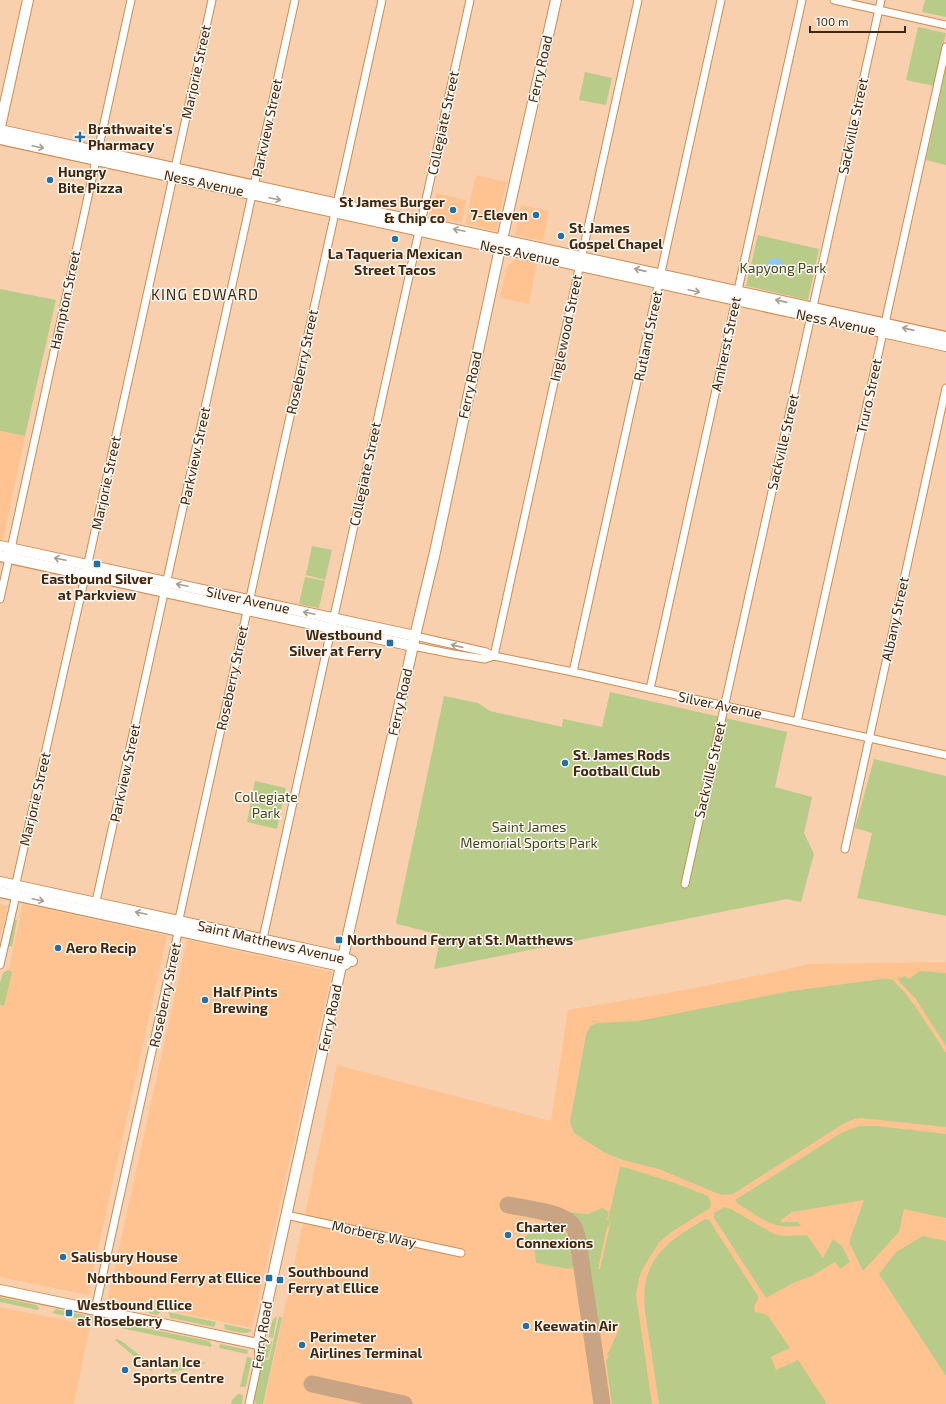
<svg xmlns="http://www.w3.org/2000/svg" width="946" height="1404" viewBox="0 0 946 1404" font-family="'Exo 2',sans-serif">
	<rect width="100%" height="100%" fill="#f8d0ae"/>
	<g fill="#fec391">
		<polygon points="476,175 507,182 496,231 465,224"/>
		<polygon points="436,193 466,200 462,223 430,217"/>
		<polygon points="521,205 549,211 543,241 515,235"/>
		<polygon points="517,259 537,263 529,304 500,298 507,266"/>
		<polygon points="0,431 25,436 3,540 0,539"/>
		<polygon points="0,904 8,906 0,938"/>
		<polygon points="23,904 167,936 88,1295 0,1277 0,1010"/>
		<polygon points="187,940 332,972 252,1328 108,1298"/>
		<polygon points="946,962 946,1404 264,1404 337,1065 551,1121 568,1010 673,992 765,974 809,964"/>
		<polygon points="0,1307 90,1325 74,1404 0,1404"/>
	</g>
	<g fill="#b8cb89">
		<polygon points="925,0 946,0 946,17 922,12"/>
		<polygon points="918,27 946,33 934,86 906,80"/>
		<polygon points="946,68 946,165 926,160"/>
		<polygon points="585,72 612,78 606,105 579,100"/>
		<polygon points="758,235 819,249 808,300 746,286"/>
		<polygon points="0,289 56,300 25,436 0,431"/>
		<polygon points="312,546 332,550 325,580 306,575"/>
		<polygon points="305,577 325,581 319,608 299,604"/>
		<polygon points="610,692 787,732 775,787 812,797 804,833 814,854 801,902 787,899 434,969 441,935 397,924 396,922 444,696 478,703 490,711 558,726 562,727 563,719 602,727"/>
		<polygon points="874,759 946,776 946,916 857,898 872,833 855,828"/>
		<polygon points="255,781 286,788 277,829 247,822"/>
		<polygon points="14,920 17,920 12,947 9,946 8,944"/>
		<polygon points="8,970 12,972 4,1006 0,1005 0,983 3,973"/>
		<path d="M921 971 946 973V1046L915 998 897 979 905 976 908 979C914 977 915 973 921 971Z"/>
		<polygon points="881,979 887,979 893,980 905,993 915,1006 946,1053 946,1127 861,1118 854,1119 843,1124 733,1194 721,1195 659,1169 623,1160 605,1153 574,1133 570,1122 586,1035 590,1026 597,1023 638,1021 792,991"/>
		<path d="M859 1126H877L946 1134V1218L904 1209 899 1232 863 1271 850 1244V1239L864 1200 792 1212 781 1220V1222H798L801 1226C794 1226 788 1227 781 1226 766 1224 751 1211 738 1204L735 1200 841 1133Z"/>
		<polygon points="620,1167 627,1168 675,1183 708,1196 711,1203 710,1208 673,1231 658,1243 657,1242 658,1244 642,1270 639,1279 636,1295 652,1404 612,1404 606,1361 609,1356 607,1355 620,1327 615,1324 597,1324 583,1232 577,1222 567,1212 588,1214 602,1208 609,1212 607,1220 610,1221 609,1227 607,1227 598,1269 600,1269 611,1221 608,1220"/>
		<polygon points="724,1207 731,1209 774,1234 784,1236 807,1235 823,1258 833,1239 842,1246 850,1262 840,1269 835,1262 812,1276 795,1282 766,1298 714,1218 714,1213"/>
		<path d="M705 1219 709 1220 758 1296V1299L754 1306 755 1312 762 1313 768 1316 790 1348 771 1357 776 1370 798 1360 827 1404H659C656 1384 653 1363 650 1343 644 1307 636 1276 665 1247 676 1236 691 1228 705 1219Z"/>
		<path d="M546 1222C564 1223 569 1236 571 1252 572 1257 574 1263 573 1268L568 1269 536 1263 533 1240 519 1241Z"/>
		<polygon points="923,1236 946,1241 946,1376 879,1274 896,1252"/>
		<polygon points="0,1297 36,1305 39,1308 38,1310 0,1302"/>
		<polygon points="106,1299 107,1299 139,1306 134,1310 105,1305"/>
		<polygon points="145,1307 162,1311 157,1315 149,1313"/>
		<polygon points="56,1309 101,1319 100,1323 52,1313"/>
		<polygon points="168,1312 216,1322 214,1327 171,1318"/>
		<path d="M277 1316 273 1338 269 1337C271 1329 270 1320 277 1316Z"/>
		<polygon points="279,1316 282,1318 263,1404 256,1404 253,1399 262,1359 269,1360"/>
		<polygon points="124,1324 209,1341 212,1345 211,1347 121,1328"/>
		<path d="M224 1324 253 1330C246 1336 234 1331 225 1329Z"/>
		<polygon points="116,1339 120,1340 151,1364 153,1369 151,1371 115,1340"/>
		<polygon points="267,1340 272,1342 268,1358 263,1357"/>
		<polygon points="220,1344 248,1350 247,1354 219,1348"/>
		<polygon points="247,1357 252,1358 246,1386 244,1387 240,1387"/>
		<path d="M163 1360C179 1363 190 1365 205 1362V1363L172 1373 171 1368 166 1369Z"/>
		<polygon points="238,1394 243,1395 242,1404 231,1404 232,1400"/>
	</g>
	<circle fill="#8fc8f3" cx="775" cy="266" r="8"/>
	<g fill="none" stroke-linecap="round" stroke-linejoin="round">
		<g stroke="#c8a484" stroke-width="17">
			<path d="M508 1205C524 1208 564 1212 573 1226 576 1230 577 1237 578 1241L602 1404"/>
			<polyline points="312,1384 404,1404"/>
		</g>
		<defs>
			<g id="street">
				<polyline points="834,0 946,25"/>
				<polyline points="0,599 131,0"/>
				<polyline points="415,636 486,652 494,656 573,672 946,755"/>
				<polyline points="413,646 453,654 485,659 494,656"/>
				<polyline points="494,656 638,0"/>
				<polyline points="573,672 721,0"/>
				<polyline points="650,689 802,0"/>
				<polyline points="797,722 946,47"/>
				<polyline points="845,849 946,388"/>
				<polyline points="685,884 881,0"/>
				<polyline points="95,906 295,0"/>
				<polyline points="262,943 470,0"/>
				<polyline points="0,965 16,895 16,883 84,581 212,0"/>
				<polyline points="286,1215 461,1253"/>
				<polyline points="95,1310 177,937 179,919 382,0"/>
				<polyline points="249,1404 259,1358 258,1344"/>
			</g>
			<g id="secondary">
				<polyline points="0,127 28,0"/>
				<polyline points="0,130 946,337"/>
				<polyline points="0,139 946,346"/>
				<polyline points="0,546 415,636"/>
				<polyline points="0,556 413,646"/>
				<polyline points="0,882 343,957 352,961"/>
				<polyline points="0,892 341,966 346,964"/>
				<polyline points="0,1290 258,1344 341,966 416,632 435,552 499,253 556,0"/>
			</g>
		</defs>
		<use href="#street" stroke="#cc8c53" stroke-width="9"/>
		<use href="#secondary" stroke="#cc8c53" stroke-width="12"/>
		<use href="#street" stroke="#fff" stroke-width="7"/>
		<use href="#secondary" stroke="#fff" stroke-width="10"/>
	</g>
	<defs><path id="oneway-shaft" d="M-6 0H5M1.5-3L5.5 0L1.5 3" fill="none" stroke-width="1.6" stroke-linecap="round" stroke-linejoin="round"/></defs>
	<g stroke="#a99e93">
		<use href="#oneway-shaft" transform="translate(38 147) rotate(12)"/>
		<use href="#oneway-shaft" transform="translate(275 199) rotate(12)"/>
		<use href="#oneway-shaft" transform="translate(459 230) rotate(-168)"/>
		<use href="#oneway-shaft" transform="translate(640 270) rotate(-167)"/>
		<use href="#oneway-shaft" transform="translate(694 291) rotate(12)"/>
		<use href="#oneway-shaft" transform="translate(781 301) rotate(-167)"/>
		<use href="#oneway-shaft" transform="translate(908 329) rotate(-167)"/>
		<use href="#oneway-shaft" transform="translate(60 559) rotate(-168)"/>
		<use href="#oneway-shaft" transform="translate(182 585) rotate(-168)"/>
		<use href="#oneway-shaft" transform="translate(309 613) rotate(-168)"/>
		<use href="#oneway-shaft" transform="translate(457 646) rotate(-167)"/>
		<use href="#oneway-shaft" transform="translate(38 900) rotate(12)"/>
		<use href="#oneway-shaft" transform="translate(141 913) rotate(-168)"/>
	</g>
	<g fill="#2271a3" stroke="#fff8f2" stroke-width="1.5">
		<path d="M78 131h4v4h4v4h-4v4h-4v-4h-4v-4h4z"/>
		<circle cx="50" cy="180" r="4"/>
		<circle cx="453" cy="210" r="4"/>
		<circle cx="536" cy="215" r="4"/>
		<circle cx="561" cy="236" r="4"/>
		<circle cx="395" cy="239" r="4"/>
		<rect x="93" y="560" width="8" height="8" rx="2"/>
		<rect x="386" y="639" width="8" height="8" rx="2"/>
		<circle cx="565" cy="763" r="4"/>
		<rect x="335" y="936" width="8" height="8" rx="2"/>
		<circle cx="58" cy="948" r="4"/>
		<circle cx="205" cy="1000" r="4"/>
		<circle cx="508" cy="1235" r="4"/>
		<circle cx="63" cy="1257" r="4"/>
		<rect x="265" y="1274" width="8" height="8" rx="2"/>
		<rect x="276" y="1276" width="8" height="8" rx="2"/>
		<rect x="65" y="1309" width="8" height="8" rx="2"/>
		<circle cx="526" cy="1326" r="4"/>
		<circle cx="302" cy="1345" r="4"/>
		<circle cx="125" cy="1370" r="4"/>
	</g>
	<g text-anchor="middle" stroke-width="3" stroke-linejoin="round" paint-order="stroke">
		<g font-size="14" fill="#40270e" stroke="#fff8f2">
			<text transform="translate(540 69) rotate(-77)" y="5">Ferry Road</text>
			<text transform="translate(196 72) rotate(-78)" y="5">Marjorie Street</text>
			<text transform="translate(443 123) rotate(-78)" y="5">Collegiate Street</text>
			<text transform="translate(853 126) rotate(-78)" y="5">Sackville Street</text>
			<text transform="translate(267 128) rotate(-78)" y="5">Parkview Street</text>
			<text transform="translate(204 183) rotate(12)" y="5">Ness Avenue</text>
			<text transform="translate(520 253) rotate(12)" y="5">Ness Avenue</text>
			<text transform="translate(65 300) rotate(-78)" y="5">Hampton Street</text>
			<text transform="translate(836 322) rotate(12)" y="5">Ness Avenue</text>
			<text transform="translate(566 328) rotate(-78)" y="5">Inglewood Street</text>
			<text transform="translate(648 336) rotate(-78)" y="5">Rutland Street</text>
			<text transform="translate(726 344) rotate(-78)" y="5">Amherst Street</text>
			<text transform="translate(302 362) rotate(-78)" y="5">Roseberry Street</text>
			<text transform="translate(470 385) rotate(-78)" y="5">Ferry Road</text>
			<text transform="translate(869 396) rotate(-78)" y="5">Truro Street</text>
			<text transform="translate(783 442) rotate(-77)" y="5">Sackville Street</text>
			<text transform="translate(195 456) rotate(-78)" y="5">Parkview Street</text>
			<text transform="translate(365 474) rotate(-78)" y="5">Collegiate Street</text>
			<text transform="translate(106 483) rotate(-78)" y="5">Marjorie Street</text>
			<text transform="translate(248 600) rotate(12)" y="5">Silver Avenue</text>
			<text transform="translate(895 619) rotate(-78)" y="5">Albany Street</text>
			<text transform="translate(232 678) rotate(-78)" y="5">Roseberry Street</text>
			<text transform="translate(400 702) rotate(-77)" y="5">Ferry Road</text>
			<text transform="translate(720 705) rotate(12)" y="5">Silver Avenue</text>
			<text transform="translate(710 770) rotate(-77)" y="5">Sackville Street</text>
			<text transform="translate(125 773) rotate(-78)" y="5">Parkview Street</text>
			<text transform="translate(35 799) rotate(-77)" y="5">Marjorie Street</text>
			<text transform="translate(271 942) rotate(13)" y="5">Saint Matthews Avenue</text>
			<text transform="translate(165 995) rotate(-78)" y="5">Roseberry Street</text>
			<text transform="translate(330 1018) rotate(-78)" y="5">Ferry Road</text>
			<text transform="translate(374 1234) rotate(12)" y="5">Morberg Way</text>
			<text transform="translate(262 1335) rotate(-81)" y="5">Ferry Road</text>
		</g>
		<g font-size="14" font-weight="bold" fill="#40270e" stroke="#fff8f2" text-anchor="start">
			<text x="88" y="134">Brathwaite's<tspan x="88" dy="16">Pharmacy</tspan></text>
			<text x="58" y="177">Hungry<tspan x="58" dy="16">Bite Pizza</tspan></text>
			<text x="445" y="207" text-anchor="end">St James Burger<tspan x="445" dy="16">&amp; Chip co</tspan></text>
			<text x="528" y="220" text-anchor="end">7-Eleven</text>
			<text x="569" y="233">St. James<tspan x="569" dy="16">Gospel Chapel</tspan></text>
			<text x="395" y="259" text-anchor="middle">La Taqueria Mexican<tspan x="395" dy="16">Street Tacos</tspan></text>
			<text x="97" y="584" text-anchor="middle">Eastbound Silver<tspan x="97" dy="16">at Parkview</tspan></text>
			<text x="382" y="640" text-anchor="end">Westbound<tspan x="382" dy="16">Silver at Ferry</tspan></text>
			<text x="573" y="760">St. James Rods<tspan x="573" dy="16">Football Club</tspan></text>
			<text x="347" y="945">Northbound Ferry at St. Matthews</text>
			<text x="66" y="953">Aero Recip</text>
			<text x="213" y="997">Half Pints<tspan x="213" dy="16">Brewing</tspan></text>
			<text x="516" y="1232">Charter<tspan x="516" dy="16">Connexions</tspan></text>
			<text x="71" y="1262">Salisbury House</text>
			<text x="288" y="1277">Southbound<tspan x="288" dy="16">Ferry at Ellice</tspan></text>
			<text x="261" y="1283" text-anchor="end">Northbound Ferry at Ellice</text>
			<text x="77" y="1310">Westbound Ellice<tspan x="77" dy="16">at Roseberry</tspan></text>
			<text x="534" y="1331">Keewatin Air</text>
			<text x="310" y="1342">Perimeter<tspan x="310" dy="16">Airlines Terminal</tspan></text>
			<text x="133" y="1367">Canlan Ice<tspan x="133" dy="16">Sports Centre</tspan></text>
		</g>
		<g font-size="14" fill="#3e491d" stroke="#fff8f2">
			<text x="783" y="273">Kapyong Park</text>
			<text x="266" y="802">Collegiate<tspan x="266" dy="16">Park</tspan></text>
			<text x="529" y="832">Saint James<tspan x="529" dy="16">Memorial Sports Park</tspan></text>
		</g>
		<g font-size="15" letter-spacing="1" fill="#40270e" stroke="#fff8f2">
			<text x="205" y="300">KING EDWARD</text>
		</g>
	</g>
	<path d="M810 26v6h95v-6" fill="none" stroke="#40270e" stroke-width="2"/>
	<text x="816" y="26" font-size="12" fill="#40270e" stroke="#fff8f2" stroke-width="3" paint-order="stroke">100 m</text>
</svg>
